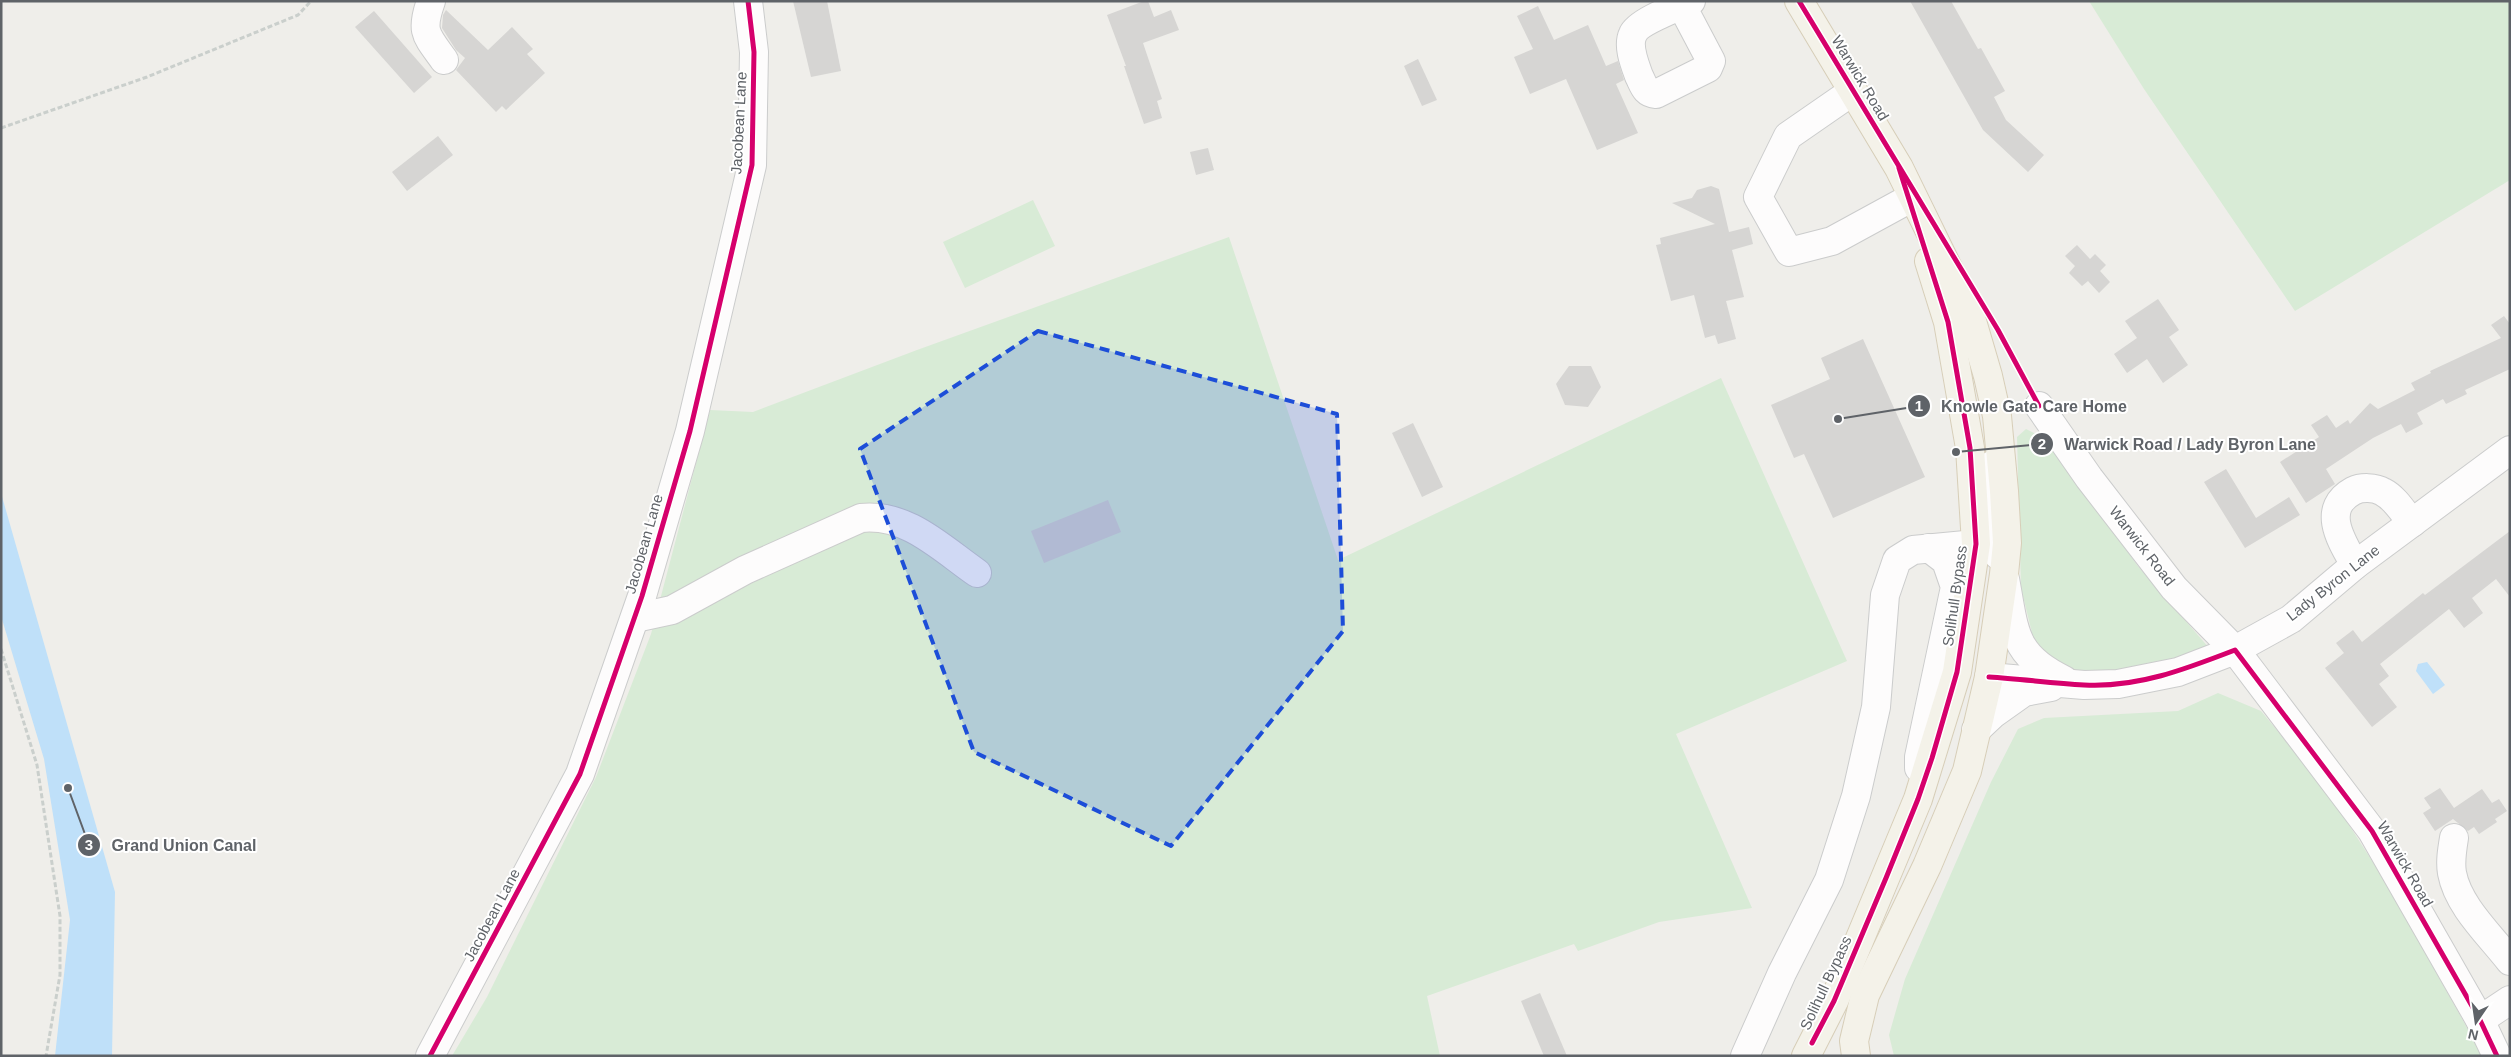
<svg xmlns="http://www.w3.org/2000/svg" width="2511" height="1057" viewBox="0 0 2511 1057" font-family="Helvetica,sans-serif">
	<rect width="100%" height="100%" fill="#efeeea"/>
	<g fill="#d8ebd6">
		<polygon points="2089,1 2510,1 2510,180 2295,311 2144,89"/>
		<polygon points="1033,200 1055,246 965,288 943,242"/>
		<polygon points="1229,237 1338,560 1721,378 1847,661 1676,734 1752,908 1659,922 1578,951 1574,944 1427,996 1440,1056 452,1056 487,997 596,777 651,634 710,410 753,412 917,350"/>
		<polygon points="2026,429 2050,441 2137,565 2210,649 2111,677 2057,666 2035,645 2021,588 2017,437"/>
		<polygon points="2218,693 2261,711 2326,789 2383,878 2483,1056 1894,1056 1889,1035 1905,979 1991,782 2018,729 2044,718 2178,711"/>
	</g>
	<g fill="#bfe0f9">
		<polygon points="1,493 115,892 112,1056 55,1056 70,920 44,759 1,616"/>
		<polygon points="2427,662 2445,685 2433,694 2416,671 2418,664"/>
	</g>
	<g fill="#d6d5d3">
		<polygon points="793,1 827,1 841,71 811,77"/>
		<polygon points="1144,1 1148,1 1154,17 1171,10 1179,30 1143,43 1162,99 1157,101 1162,118 1144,124 1124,66 1126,66 1107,15"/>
		<polygon points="1910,1 1951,1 1978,49 1981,48 2005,91 1994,97 2006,120 2044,155 2028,172 1983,130"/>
		<polygon points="1538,6 1554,40 1588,25 1606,66 1618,61 1624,80 1616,84 1638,133 1597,150 1566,79 1530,94 1514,57 1533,49 1517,16"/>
		<polygon points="446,10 488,50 512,27 533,49 527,54 545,73 506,110 502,106 496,112 456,70 465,58 456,50 442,28 443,15"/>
		<polygon points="374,11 432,77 414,93 355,27"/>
		<polygon points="1418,59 1437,100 1422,106 1404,66"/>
		<polygon points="438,136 453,155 407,191 392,172"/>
		<polygon points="1208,148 1214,170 1196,175 1190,152"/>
		<polygon points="1711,186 1719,189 1729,232 1749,227 1753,244 1732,250 1744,297 1726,301 1736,339 1718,344 1715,335 1705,338 1694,295 1671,301 1656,245 1661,244 1660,238 1715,224 1672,203 1692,198 1697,190"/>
		<polygon points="2077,245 2090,259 2095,254 2106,265 2100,271 2110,282 2099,293 2088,281 2082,286 2069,273 2075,266 2065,256"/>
		<polygon points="2158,299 2179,330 2169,337 2188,365 2163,383 2147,359 2127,373 2114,354 2137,338 2125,321"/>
		<polygon points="2504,316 2510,324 2510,369 2465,390 2467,394 2446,404 2443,399 2417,413 2423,424 2406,433 2401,424 2373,438 2326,469 2335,484 2306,503 2280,462 2319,437 2311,425 2327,415 2336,428 2348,420 2350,424 2370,403 2378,409 2415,390 2411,383 2431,373 2430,371 2501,338 2491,325"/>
		<polygon points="1863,339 1925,477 1833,518 1804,454 1794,458 1771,405 1830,379 1821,358"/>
		<polygon points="1569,366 1591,366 1601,387 1588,407 1565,405 1556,384"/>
		<polygon points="1413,423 1443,487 1422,497 1392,433"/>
		<polygon points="2226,469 2256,518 2289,497 2300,515 2245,548 2204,482"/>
		<polygon points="1108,500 1121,532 1044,563 1031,531"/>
		<polygon points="2510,531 2510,597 2496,579 2472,598 2483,613 2464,628 2449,609 2380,664 2389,676 2379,684 2397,707 2372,727 2325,668 2344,653 2336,643 2353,630 2362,642 2423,593 2425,595"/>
		<polygon points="2440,788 2454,808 2482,789 2492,803 2499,799 2507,811 2495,819 2497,822 2479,834 2474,827 2468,831 2453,819 2435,831 2423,813 2431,808 2424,798"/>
		<polygon points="1540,993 1567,1056 1544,1056 1521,1001"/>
	</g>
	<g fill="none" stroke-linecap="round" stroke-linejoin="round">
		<defs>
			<g id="minor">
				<path d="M431 1C420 32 426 35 444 60"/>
				<path d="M1682 6 1711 61 1708 68 1656 94C1645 93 1644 86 1639 76 1635 65 1627 46 1633 34 1638 22 1678 7 1691 1"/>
				<polyline points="1853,91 1788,136 1758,197 1789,252 1832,241 1909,199"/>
				<polyline points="2039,406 2089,478 2174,588 2235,650 2372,831 2480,1020 2497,1056"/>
				<polyline points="1992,465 1991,540 1998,555"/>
				<path d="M2355 565C2342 542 2320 509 2353 491 2361 487 2375 487 2383 492 2395 498 2403 512 2412 523"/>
				<path d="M2005 579C2015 631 2012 655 2064 680"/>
				<path d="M635 618 672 610 745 570 861 518C907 513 941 548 977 573"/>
				<polyline points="1989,677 2084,685 2118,684 2178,672 2235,650 2291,619 2355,565 2510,450"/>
				<polyline points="1976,730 1993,714 2024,692 2051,687"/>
				<polyline points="1919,768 1919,757 1955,587 1946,561 1929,548"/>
				<path d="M2454 838C2452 850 2450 862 2452 873 2458 906 2490 935 2510 961"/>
				<polyline points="2480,1020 2510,1000"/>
				<polyline points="430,1056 580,774 642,596 690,431 752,165 754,52 748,1"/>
				<polyline points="1745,1056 1782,973 1829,880 1856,796 1876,707 1885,595 1897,560 1913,550 1976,544 1991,540"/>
			</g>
			<g id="major">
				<polyline points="1799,1 1899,168 1969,311 1988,376 1997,416 2004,491 2007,543 2004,574 1989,677 1967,771 1927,866 1865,995 1854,1041 1856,1056"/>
				<polyline points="1806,1056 1834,1001 1918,799 1957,672 1976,544 1970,448 1948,322 1929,261"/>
			</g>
		</defs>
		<use href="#minor" stroke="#cbcccc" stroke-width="30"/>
		<use href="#major" stroke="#d7ceb8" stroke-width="30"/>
		<g stroke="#cacfcc" stroke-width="3" stroke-dasharray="5 2.5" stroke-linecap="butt">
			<polyline points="1,128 147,77 298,15 311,1"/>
			<polyline points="1,649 37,765 60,916 60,975 46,1056"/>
		</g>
		<use href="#minor" stroke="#fdfcfc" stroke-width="28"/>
		<use href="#major" stroke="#f4f2e9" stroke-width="28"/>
		<defs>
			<g id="cycleway">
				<polyline points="1799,1 1998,330 2039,406"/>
				<path d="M1989 677C2020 679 2052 683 2084 685 2137 688 2186 669 2235 650L2372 831 2480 1020 2497 1056"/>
				<polyline points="1812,1043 1834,1001 1886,878 1918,799 1932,758 1957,672 1976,544 1970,448 1948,322 1899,168"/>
				<polyline points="430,1056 580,774 642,596 690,431 752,165 754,52 748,1"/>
			</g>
		</defs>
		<use href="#cycleway" stroke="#fff" stroke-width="8"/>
		<use href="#cycleway" stroke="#d6006c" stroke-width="5"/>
	</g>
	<path fill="#1d4ed8" fill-opacity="0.2" stroke="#1d4ed8" stroke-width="4" stroke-dasharray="10 6" stroke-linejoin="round" d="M1038 331 1337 414 1343 631 1171 846 974 752 860 449Z"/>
	<g text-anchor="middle" stroke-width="4" stroke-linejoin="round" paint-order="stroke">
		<g font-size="15" fill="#5f6368" stroke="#fff">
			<text transform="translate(1860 78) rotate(59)" y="5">Warwick Road</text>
			<text transform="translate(739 123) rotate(-87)" y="5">Jacobean Lane</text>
			<text transform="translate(644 544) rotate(-74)" y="5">Jacobean Lane</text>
			<text transform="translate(2142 546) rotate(52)" y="5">Warwick Road</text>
			<text transform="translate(2333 583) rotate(-38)" y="5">Lady Byron Lane</text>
			<text transform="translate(1955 596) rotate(-82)" y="5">Solihull Bypass</text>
			<text transform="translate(2405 864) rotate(60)" y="5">Warwick Road</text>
			<text transform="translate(492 915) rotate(-62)" y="5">Jacobean Lane</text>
			<text transform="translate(1826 983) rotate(-65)" y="5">Solihull Bypass</text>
		</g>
	</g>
	<path fill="none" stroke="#5f6368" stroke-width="2" d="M1838 419L1919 406M1956 452L2042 444M68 788L89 845"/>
	<g fill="#5f6368" stroke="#fff" stroke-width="2">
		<circle cx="1838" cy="419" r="5"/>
		<circle cx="1956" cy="452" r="5"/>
		<circle cx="68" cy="788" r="5"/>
		<circle cx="1919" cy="406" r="12"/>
		<circle cx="2042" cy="444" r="12"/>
		<circle cx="89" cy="845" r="12"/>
	</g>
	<g font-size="15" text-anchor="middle" font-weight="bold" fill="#fff">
		<text x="1919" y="411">1</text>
		<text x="2042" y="449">2</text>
		<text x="89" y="850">3</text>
	</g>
	<g font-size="16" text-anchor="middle" font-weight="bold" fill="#5f6368" stroke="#fff" stroke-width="4" stroke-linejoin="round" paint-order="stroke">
		<text x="2034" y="412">Knowle Gate Care Home</text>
		<text x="2190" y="450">Warwick Road / Lady Byron Lane</text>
		<text x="184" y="851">Grand Union Canal</text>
	</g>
	<rect width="2511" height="1057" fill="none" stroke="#5f6368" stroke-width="5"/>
	<g transform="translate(2476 1022) rotate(193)" stroke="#ffffff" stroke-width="4" paint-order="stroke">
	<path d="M0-4L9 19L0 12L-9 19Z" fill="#5f6368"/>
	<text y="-8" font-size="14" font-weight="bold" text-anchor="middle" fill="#5f6368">N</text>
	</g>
</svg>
